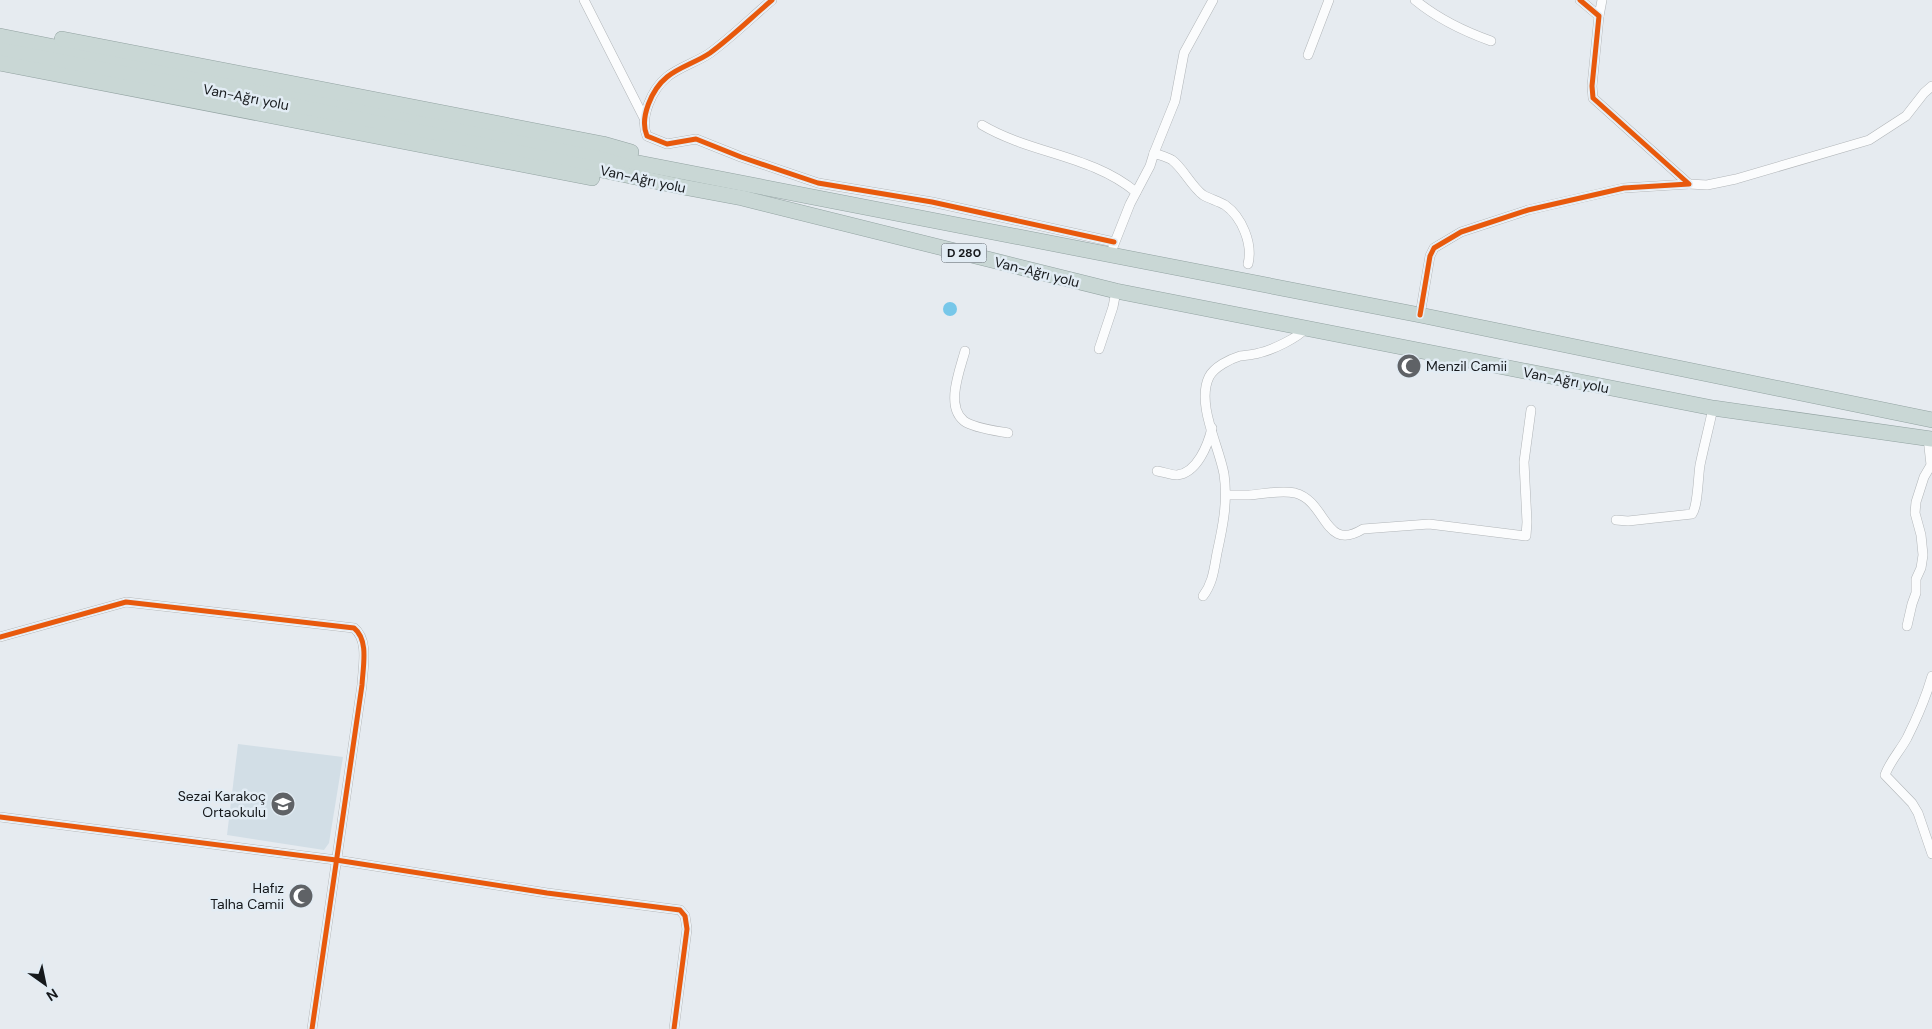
<svg xmlns="http://www.w3.org/2000/svg" width="1932" height="1029" viewBox="0 0 1932 1029" font-family="'DM Sans',sans-serif">
	<rect width="100%" height="100%" fill="#e6ebf0"/>
	<polygon fill="#d2dee6" points="238,744 343,757 329,843 324,850 227,835"/>
	<circle fill="#77c7e9" cx="950" cy="309" r="7"/>
	<g fill="none" stroke-linecap="round" stroke-linejoin="round">
		<defs>
			<g id="street">
				<polyline points="584,0 644,118"/>
				<path d="M772 0C752 17 732 37 710 53 697 62 679 67 667 77 652 89 639 118 647 136L667 144 696 139 741 157 818 183 932 202 1114 242"/>
				<path d="M1415 0C1438 19 1463 31 1491 41"/>
				<polyline points="1599,16 1602,0"/>
				<polyline points="1308,55 1329,0"/>
				<path d="M982 125C1031 154 1092 155 1136 192"/>
				<path d="M1154 153C1159 155 1167 157 1172 160 1183 168 1191 186 1203 195 1210 199 1218 201 1225 205 1242 217 1253 244 1248 264"/>
				<polyline points="1689,184 1707,185 1736,179 1869,140 1906,116 1924,93 1932,86"/>
				<polyline points="1113,247 1130,204 1150,166 1154,153 1175,101 1184,53 1213,0"/>
				<polyline points="1420,315 1430,256 1434,248 1461,232 1528,210 1624,188 1689,184 1593,98 1592,86 1599,16 1580,0"/>
				<polyline points="1099,349 1113,307 1116,291"/>
				<path d="M965 351C960 370 945 406 964 421 973 428 997 431 1008 433"/>
				<path d="M1157 471C1164 472 1171 475 1177 475 1197 473 1208 445 1212 428"/>
				<path d="M1226 495C1234 495 1241 495 1249 495 1264 494 1280 490 1295 493 1327 501 1324 553 1363 529L1429 524 1526 536 1527 522 1524 462 1531 410"/>
				<path d="M1616 520 1628 521 1692 514C1698 506 1698 477 1700 465 1704 446 1709 427 1713 408"/>
				<path d="M1203 596C1213 583 1214 569 1217 553 1223 526 1228 501 1224 474 1219 446 1196 404 1209 377 1214 367 1230 359 1240 356 1246 355 1253 355 1259 353 1272 350 1298 338 1306 328"/>
				<polyline points="1907,626 1912,604 1916,593 1916,579 1921,568 1923,555 1921,535 1915,513 1916,502 1924,477 1931,465 1928,438"/>
				<path d="M0 637 126 602 354 628C369 640 363 666 362 685L312 1029"/>
				<path d="M1932 676C1926 697 1917 718 1907 738 1900 751 1890 761 1885 775L1912 803 1918 813 1932 854"/>
				<polyline points="0,817 336,860 547,893 680,910 685,916 687,929 674,1029"/>
			</g>
			<g id="highway">
				<polyline points="0,36 443,125 1420,315 1932,420"/>
				<polyline points="62,39 603,144 631,152"/>
				<polyline points="0,50 325,112 683,187 742,198 1116,291 1713,408 1932,439"/>
				<polyline points="0,63 592,178"/>
			</g>
		</defs>
		<use href="#street" stroke="#b1b5b8" stroke-width="10"/>
		<use href="#highway" stroke="#92a2a1" stroke-width="16"/>
		<use href="#street" stroke="#fbfcfd" stroke-width="9"/>
		<use href="#highway" stroke="#c9d7d5" stroke-width="15"/>
		<defs>
			<g id="cycleway">
				<path d="M772 0C752 17 732 37 710 53 697 62 679 67 667 77 652 89 639 118 647 136L667 144 696 139 741 157 818 183 932 202 1114 242"/>
				<polyline points="1420,315 1430,256 1434,248 1461,232 1528,210 1624,188 1689,184 1593,98 1592,86 1599,16 1580,0"/>
				<path d="M0 637 126 602 354 628C369 640 363 666 362 685L312 1029"/>
				<polyline points="0,817 336,860 547,893 680,910 685,916 687,929 674,1029"/>
			</g>
		</defs>
		<use href="#cycleway" stroke="#e2ecf4" stroke-width="8"/>
		<use href="#cycleway" stroke="#e8590c" stroke-width="5"/>
	</g>
	<defs>
		<symbol id="mosque-disc" viewBox="-11 -11 22 22"><circle r="9.5" fill="#5f6266" stroke="#e2ecf4"/><path d="M3.5-4.9A6 6 0 1 0 3.5 4.9A5 5 0 1 1 3.5-4.9Z" fill="#fff"/></symbol>
		<symbol id="school-disc" viewBox="-11 -11 22 22"><circle r="9.5" fill="#5f6266" stroke="#e2ecf4"/><path d="M0-5L7-2L0 1L-7-2ZM-4 1L0 2.5L4 1V4Q0 6-4 4Z" fill="#fff"/></symbol>
	</defs>
	<g fill-rule="evenodd">
		<use href="#mosque-disc" x="1395" y="352" width="28" height="28"/>
		<use href="#school-disc" x="269" y="790" width="28" height="28"/>
		<use href="#mosque-disc" x="287" y="882" width="28" height="28"/>
	</g>
	<g text-anchor="middle" stroke-width="5" stroke-linejoin="round" paint-order="stroke">
		<rect fill="#e2ecf4" stroke="#53585d" stroke-width="1" x="941.5" y="243.5" width="45" height="19" rx="4"/>
		<g font-size="12" font-weight="bold" fill="#16191c">
			<text x="964" y="257">D 280</text>
		</g>
		<g font-size="14" fill="#16191c" stroke="#e2ecf4">
			<text transform="translate(246 97) rotate(11)" y="5">Van-Ağrı yolu</text>
			<text transform="translate(643 179) rotate(12)" y="5">Van-Ağrı yolu</text>
			<text transform="translate(1037 272) rotate(14)" y="5">Van-Ağrı yolu</text>
			<text transform="translate(1566 380) rotate(11)" y="5">Van-Ağrı yolu</text>
		</g>
		<g font-size="14" fill="#16191c" stroke="#e2ecf4" text-anchor="end">
			<text x="1426" y="371" text-anchor="start">Menzil Camii</text>
			<text x="266" y="801">Sezai Karakoç<tspan x="266" dy="16">Ortaokulu</tspan></text>
			<text x="284" y="893">Hafız<tspan x="284" dy="16">Talha Camii</tspan></text>
		</g>
	</g>
	<g transform="translate(45 984) rotate(147)" stroke="#e2ecf4" stroke-width="4" paint-order="stroke">
	<path d="M0-4L9 19L0 12L-9 19Z" fill="#16191c"/>
	<text y="-8" font-size="14" font-weight="bold" text-anchor="middle" fill="#16191c">N</text>
	</g>
</svg>
